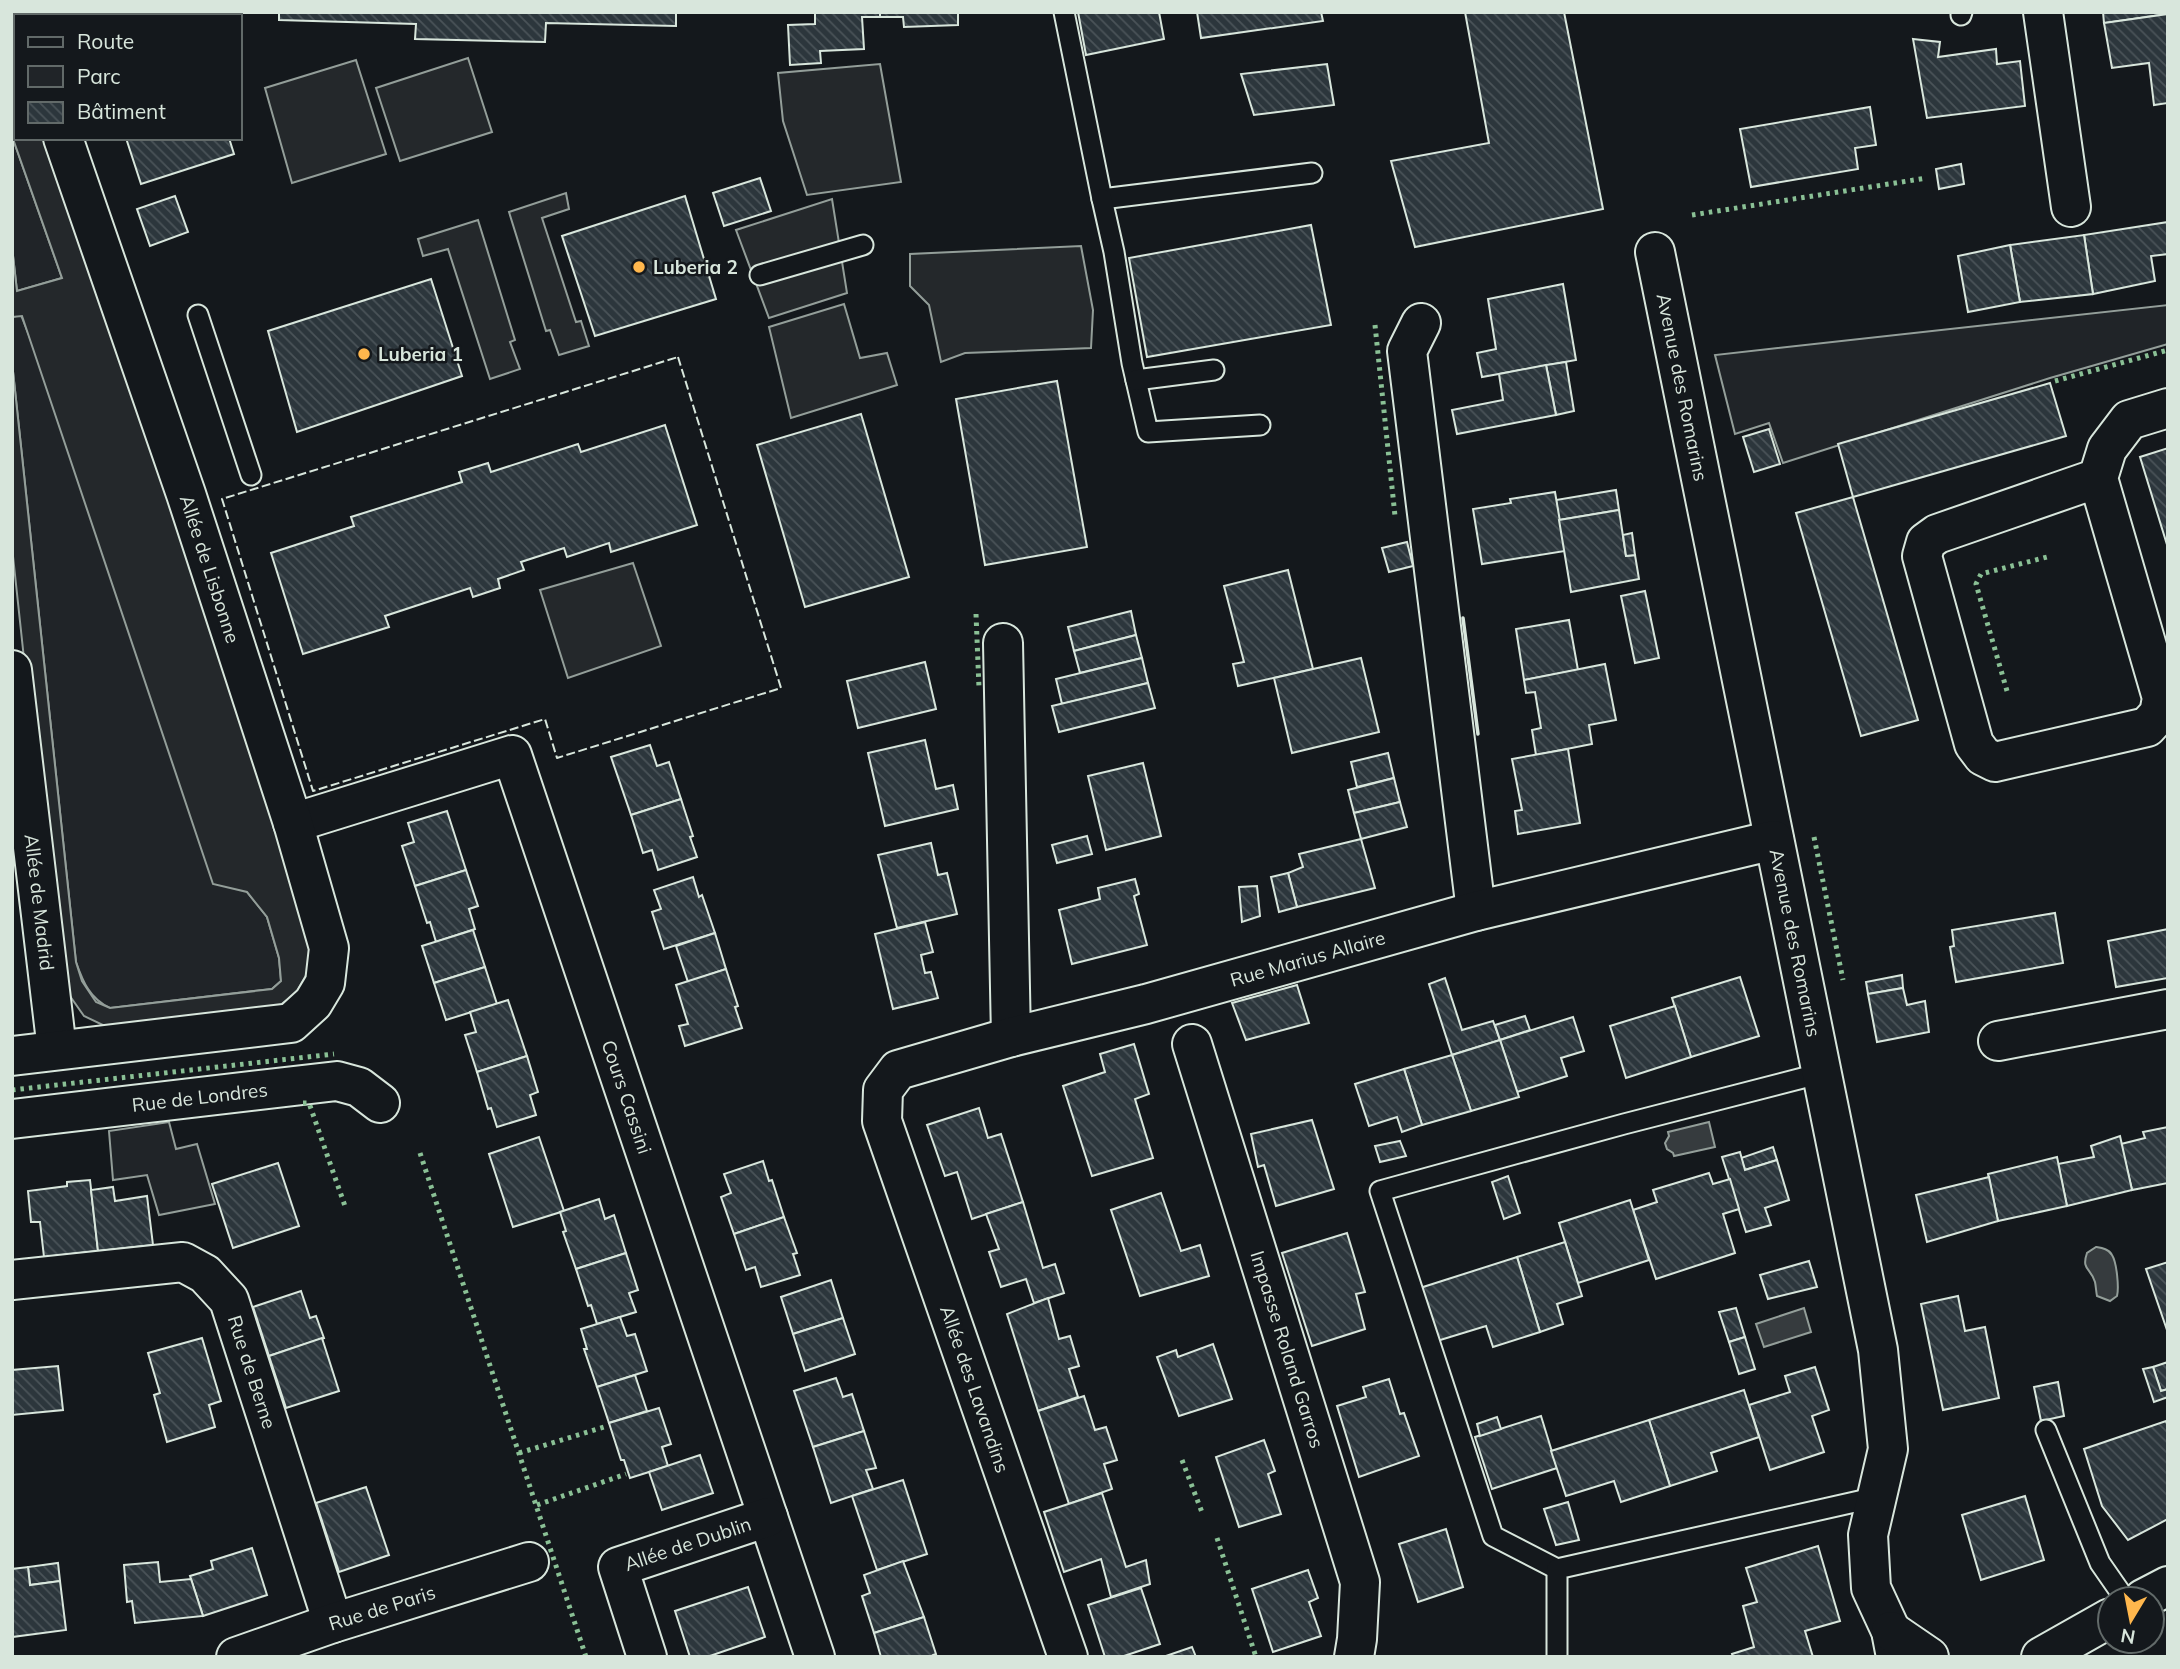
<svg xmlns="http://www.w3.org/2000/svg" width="2180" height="1669" viewBox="0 0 2180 1669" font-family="Mulish,sans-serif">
	<defs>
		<pattern id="building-back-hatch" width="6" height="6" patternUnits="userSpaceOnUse" patternTransform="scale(1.75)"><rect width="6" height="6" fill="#2c363c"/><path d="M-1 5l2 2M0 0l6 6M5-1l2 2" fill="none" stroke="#4a5358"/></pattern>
	</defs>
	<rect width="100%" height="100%" fill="#14181c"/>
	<g fill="#202428" stroke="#939e99" stroke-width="2">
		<polygon points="12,136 62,278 17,291 12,247"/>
		<polygon points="2168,305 2168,344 2050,378 1783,463 1769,423 1735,434 1715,355"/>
		<path d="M21 315 247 892 267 917 279 958 281 981 272 989 110 1008C90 999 83 982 76 962L12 362V317Z"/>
		<polygon points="169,1122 176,1149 197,1144 215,1204 159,1215 147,1175 113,1180 109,1131"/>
	</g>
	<g fill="#24282b" stroke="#939e99" stroke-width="2">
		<polygon points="12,31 16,32 16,138 52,138 316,940 309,970 296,993 279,1006 107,1027 84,1016 65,989 57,966 12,547 12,362 76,962 82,981 96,1002 110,1008 272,989 281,981 279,958 267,917 247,892 213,884 22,316 12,317 12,247 17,291 62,278 12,136"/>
		<polygon points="468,58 492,132 400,161 376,88"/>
		<polygon points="356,60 386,154 292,183 265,88"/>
		<polygon points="880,64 901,182 807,195 783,121 778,73"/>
		<polygon points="566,193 569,209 542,218 576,322 581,321 589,346 559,355 550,330 546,331 509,212"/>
		<polygon points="832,199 847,293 769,318 736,230"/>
		<polygon points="478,220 515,340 510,342 520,369 490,379 448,249 423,256 418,239"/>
		<polygon points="1081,246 1093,310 1091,348 965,353 941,362 929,305 910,286 910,254"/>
		<polygon points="844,304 860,358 887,353 897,385 791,418 769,327"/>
		<polygon points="633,563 661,646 568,678 540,590"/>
	</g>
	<g fill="#363b3e" stroke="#939e99" stroke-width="2">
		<polygon points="1709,1122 1715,1147 1674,1156 1673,1153 1667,1149 1665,1143 1669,1136 1668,1132"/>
		<path d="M2096 1247C2102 1248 2109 1249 2112 1255 2117 1263 2119 1288 2117 1296L2110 1301 2097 1296C2096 1291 2096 1287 2095 1282 2091 1268 2081 1270 2087 1253Z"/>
		<polygon points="1804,1308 1811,1332 1764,1347 1756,1324"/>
	</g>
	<g fill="url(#building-back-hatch)" stroke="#d8e6dc" stroke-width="2">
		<polygon points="89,12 188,12 190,16 87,16 86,13"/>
		<polygon points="279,12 676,12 676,26 546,23 545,42 415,39 416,24 279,20"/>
		<polygon points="815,12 880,12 880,17 862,17 864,49 820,51 821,63 790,65 788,25 815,24"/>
		<polygon points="880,12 958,12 958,25 904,27 903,17 880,17"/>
		<polygon points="1078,12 1159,12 1164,39 1086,55"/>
		<polygon points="1197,12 1321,12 1323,21 1201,38"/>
		<polygon points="1465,12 1564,12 1603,209 1415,247 1391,161 1489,143"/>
		<polygon points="2103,12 2168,12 2168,14 2104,23"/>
		<polygon points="2168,14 2168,103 2154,105 2149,63 2112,68 2104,23"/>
		<polygon points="1913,39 1940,42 1938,57 1996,49 1997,64 2020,61 2025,106 1927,118"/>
		<polygon points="1327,64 1334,105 1254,115 1241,74"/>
		<polygon points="1870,107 1876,145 1855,148 1858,169 1751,187 1740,129"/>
		<polygon points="126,138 229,138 234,154 141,184"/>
		<polygon points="1961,164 1964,184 1939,189 1936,169"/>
		<polygon points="760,178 771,211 724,226 713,193"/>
		<polygon points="175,196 188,232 150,246 137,209"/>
		<polygon points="685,196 716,299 595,336 562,236"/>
		<polygon points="2168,222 2168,254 2151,256 2155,281 2093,294 2084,235"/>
		<polygon points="1311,225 1331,325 1147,357 1129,258"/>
		<polygon points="2084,235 2093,294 2020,302 2010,245"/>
		<polygon points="2010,245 2020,302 1968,312 1958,256"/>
		<polygon points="431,279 462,376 297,432 268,331"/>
		<polygon points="1563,284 1576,360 1482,377 1477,353 1496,349 1488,299"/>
		<polygon points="1566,362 1574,411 1556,415 1546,365"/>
		<polygon points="1546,365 1556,415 1457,434 1452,410 1503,400 1499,374"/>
		<polygon points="1057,381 1087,547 985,565 956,399"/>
		<polygon points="2050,383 2066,436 1853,497 1838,444"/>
		<polygon points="861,414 909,577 805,607 757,445"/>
		<polygon points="665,425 697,525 611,552 609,543 567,557 564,548 521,562 524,570 498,579 500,588 473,597 470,588 385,616 389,627 303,654 271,553 354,526 351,517 462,482 459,472 488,463 491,472 578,444 581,452"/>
		<polygon points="1769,429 1780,464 1754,472 1743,437"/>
		<polygon points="2168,448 2168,548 2140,457"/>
		<polygon points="1616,490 1619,510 1559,520 1556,500"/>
		<polygon points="1555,492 1565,551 1482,564 1473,509 1511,503 1510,499"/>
		<polygon points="1853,497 1918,720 1861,736 1796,513"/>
		<polygon points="1619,510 1626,556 1635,555 1639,579 1571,592 1559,520"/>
		<polygon points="1632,533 1635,555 1626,556 1623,535"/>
		<polygon points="1407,542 1413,566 1389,572 1382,548"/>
		<polygon points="1288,570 1313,669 1238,686 1233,664 1244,662 1224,586"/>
		<polygon points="1645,591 1659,658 1635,663 1621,596"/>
		<polygon points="1131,611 1136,635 1074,651 1068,627"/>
		<polygon points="1569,620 1578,670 1524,680 1516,629"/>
		<polygon points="1136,635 1142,658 1080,673 1074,651"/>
		<polygon points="1142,658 1148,683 1062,704 1056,679"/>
		<polygon points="1361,658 1379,732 1292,753 1274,678"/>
		<polygon points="925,662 936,709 858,728 847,681"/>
		<polygon points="1605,664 1616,720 1589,725 1592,744 1536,755 1532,730 1541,728 1535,692 1526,693 1524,680"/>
		<polygon points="1148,683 1155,708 1059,732 1052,706"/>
		<polygon points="925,740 936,789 953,785 958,809 885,826 868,753"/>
		<polygon points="650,745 657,766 669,762 681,799 631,815 611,757"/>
		<polygon points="1568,749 1580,823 1518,834 1515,811 1522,810 1512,759"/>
		<polygon points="1388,753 1394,778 1357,787 1351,762"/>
		<polygon points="1143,763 1161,836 1106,850 1088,776"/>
		<polygon points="1394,778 1400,802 1354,813 1348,790"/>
		<polygon points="681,799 693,836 690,837 697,857 658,870 652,850 643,853 631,815"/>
		<polygon points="1400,802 1407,827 1361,839 1354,813"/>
		<polygon points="447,811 466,870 415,886 402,846 414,842 408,823"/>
		<polygon points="1087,836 1092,854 1057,863 1052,845"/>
		<polygon points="1361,839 1375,888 1297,907 1288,873 1303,867 1299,854"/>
		<polygon points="931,843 938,875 947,873 957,914 897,928 878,855"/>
		<polygon points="466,870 478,906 469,909 475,929 436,942 430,922 427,923 415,886"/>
		<polygon points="1288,873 1297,907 1279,912 1271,877"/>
		<polygon points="693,877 699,897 702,895 715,933 664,949 652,912 661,909 654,890"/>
		<polygon points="1135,879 1139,894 1134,896 1147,945 1072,964 1059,910 1100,899 1098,888"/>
		<polygon points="1257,886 1260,916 1242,922 1239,887"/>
		<polygon points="2055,913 2063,963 1956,982 1950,947 1954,946 1952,930"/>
		<polygon points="925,922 933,952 921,955 925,973 931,972 938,998 893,1009 875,934"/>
		<polygon points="2168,929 2168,978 2116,987 2108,941"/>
		<polygon points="473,930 485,967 434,983 422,946"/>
		<polygon points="715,933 726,969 688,982 676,946"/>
		<polygon points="485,967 497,1004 446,1020 434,983"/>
		<polygon points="726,969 738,1006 735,1007 742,1028 685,1046 679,1026 688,1024 676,985"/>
		<polygon points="1902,975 1903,988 1868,994 1866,982"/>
		<polygon points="1740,977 1759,1036 1691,1057 1672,998"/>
		<polygon points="1445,978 1462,1030 1493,1021 1500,1040 1452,1055 1429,984"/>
		<polygon points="1297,985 1309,1023 1246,1040 1232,1003"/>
		<polygon points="1903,988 1907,1005 1925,1001 1929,1032 1877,1042 1868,994"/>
		<polygon points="508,1000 527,1056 477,1072 465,1035 476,1032 470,1012"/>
		<polygon points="1675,1006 1691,1057 1626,1078 1610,1026"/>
		<polygon points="1525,1016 1530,1030 1500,1040 1495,1025"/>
		<polygon points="1573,1017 1584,1051 1561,1058 1567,1076 1517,1092 1500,1040"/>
		<polygon points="1500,1040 1519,1097 1471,1111 1452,1055"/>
		<polygon points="1134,1044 1149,1094 1135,1099 1153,1158 1092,1176 1063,1086 1105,1072 1100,1054"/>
		<polygon points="1452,1055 1471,1111 1422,1125 1404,1069"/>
		<polygon points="527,1056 538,1092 530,1095 536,1115 497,1127 491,1108 488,1109 477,1072"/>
		<polygon points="1404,1069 1422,1125 1402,1132 1397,1117 1369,1126 1355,1084"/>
		<polygon points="979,1108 988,1138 1001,1134 1023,1202 972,1219 957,1172 945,1176 927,1125"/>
		<polygon points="1312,1120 1334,1189 1276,1206 1264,1165 1258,1167 1251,1134"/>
		<polygon points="2168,1127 2168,1183 2132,1190 2121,1144 2145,1138 2143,1132"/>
		<polygon points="2120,1136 2132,1190 2067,1206 2058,1164 2094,1157 2091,1146"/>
		<polygon points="539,1137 564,1211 513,1227 489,1154"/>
		<polygon points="1400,1141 1406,1156 1380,1162 1375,1146"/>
		<polygon points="1773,1147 1777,1160 1745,1170 1741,1158"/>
		<polygon points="1740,1152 1745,1170 1777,1160 1789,1200 1765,1208 1771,1225 1746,1232 1722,1157"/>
		<polygon points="2057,1157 2067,1206 1998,1221 1988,1174"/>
		<polygon points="763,1161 769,1181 772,1180 784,1217 734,1234 721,1197 731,1193 724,1174"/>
		<polygon points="278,1163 299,1226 233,1248 212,1184"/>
		<polygon points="1709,1173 1713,1184 1730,1179 1739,1209 1723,1214 1735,1253 1656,1279 1633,1210 1657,1202 1653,1190"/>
		<polygon points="1508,1176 1520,1213 1504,1219 1492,1182"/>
		<polygon points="1989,1177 1998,1221 1927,1242 1916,1195"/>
		<polygon points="90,1180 98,1251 44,1257 40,1222 31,1222 28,1191 67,1186 67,1182"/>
		<polygon points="113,1187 115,1201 147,1196 153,1245 98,1251 91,1190"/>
		<polygon points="1161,1193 1181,1251 1200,1245 1209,1276 1140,1296 1111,1210"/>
		<polygon points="599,1199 605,1219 614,1215 626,1253 576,1269 563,1232 566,1231 560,1212"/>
		<polygon points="1630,1200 1649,1260 1578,1283 1559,1223"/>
		<polygon points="1023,1202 1043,1268 1055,1264 1064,1293 1034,1303 1026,1279 1001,1287 989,1252 999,1249 986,1214"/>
		<polygon points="784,1217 797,1253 793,1254 800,1275 761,1287 755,1267 746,1270 734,1234"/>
		<polygon points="1347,1233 1365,1292 1356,1294 1365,1329 1312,1346 1282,1253"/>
		<polygon points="1565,1242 1582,1296 1557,1304 1563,1324 1540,1332 1517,1257"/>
		<polygon points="626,1253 638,1290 629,1293 636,1312 597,1324 591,1305 588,1306 576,1269"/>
		<polygon points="1517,1257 1540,1332 1493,1347 1486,1326 1437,1341 1420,1288"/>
		<polygon points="1809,1261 1817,1287 1768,1299 1760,1275"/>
		<polygon points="2168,1262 2168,1333 2146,1269"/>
		<polygon points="831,1280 843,1318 793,1334 781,1297"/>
		<polygon points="301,1291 310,1318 316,1316 324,1338 269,1356 253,1307"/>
		<polygon points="1958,1296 1965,1331 1985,1327 1999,1398 1943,1410 1921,1304"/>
		<polygon points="1048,1298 1059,1339 1070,1336 1079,1366 1069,1369 1078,1397 1038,1411 1007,1314"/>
		<polygon points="1736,1308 1745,1337 1729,1342 1719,1312"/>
		<polygon points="620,1317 627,1336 635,1334 647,1371 597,1387 584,1349 587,1349 581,1329"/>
		<polygon points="843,1318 855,1354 805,1371 793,1334"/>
		<polygon points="1745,1337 1755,1369 1739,1374 1729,1342"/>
		<polygon points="202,1338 221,1401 209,1405 215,1427 167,1442 154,1395 160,1393 148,1353"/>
		<polygon points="322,1338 339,1391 286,1408 269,1356"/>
		<polygon points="1213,1344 1232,1399 1179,1416 1157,1357 1176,1350 1178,1357"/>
		<polygon points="2168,1362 2168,1389 2161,1391 2153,1367"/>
		<polygon points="58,1366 63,1410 12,1415 12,1370"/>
		<polygon points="1815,1367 1829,1410 1812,1416 1824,1452 1770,1470 1749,1405 1790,1392 1785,1376"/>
		<polygon points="2153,1367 2161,1391 2168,1389 2168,1397 2154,1402 2143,1369"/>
		<polygon points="635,1375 647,1411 609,1423 597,1387"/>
		<polygon points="836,1378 843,1397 852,1394 864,1431 813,1447 794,1391"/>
		<polygon points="1389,1379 1400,1414 1404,1413 1419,1456 1359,1477 1337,1406 1366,1397 1363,1387"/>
		<polygon points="2058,1382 2064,1416 2041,1421 2034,1387"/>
		<polygon points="1744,1390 1759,1437 1711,1453 1717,1471 1670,1486 1649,1420"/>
		<polygon points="1084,1396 1095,1430 1106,1427 1117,1460 1104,1464 1112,1489 1069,1504 1038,1411"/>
		<polygon points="659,1408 671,1444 662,1447 668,1466 630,1478 624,1460 621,1460 609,1423"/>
		<polygon points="1541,1416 1557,1468 1492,1489 1475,1437"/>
		<polygon points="1497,1417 1501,1429 1480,1436 1477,1424"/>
		<polygon points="1649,1420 1670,1486 1621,1502 1614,1481 1566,1496 1551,1451"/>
		<polygon points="2166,1421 2168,1427 2168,1519 2128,1540 2102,1506 2084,1449"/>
		<polygon points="864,1431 876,1468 866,1470 873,1489 831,1503 813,1447"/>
		<polygon points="1264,1440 1275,1471 1268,1474 1281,1514 1239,1527 1216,1457"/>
		<polygon points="700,1455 713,1493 662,1510 649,1472"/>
		<polygon points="903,1480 927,1554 877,1570 852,1496"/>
		<polygon points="366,1487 389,1555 339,1572 316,1503"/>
		<polygon points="1102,1493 1126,1567 1146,1560 1150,1584 1111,1597 1101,1559 1064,1572 1044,1512"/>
		<polygon points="2025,1496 2044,1560 1981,1580 1962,1515"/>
		<polygon points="1568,1502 1579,1540 1556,1545 1544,1509"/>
		<polygon points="1446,1529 1463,1587 1418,1602 1399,1544"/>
		<polygon points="1818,1546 1840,1621 1805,1631 1813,1657 1733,1657 1732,1654 1754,1647 1743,1606 1757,1602 1746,1568"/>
		<polygon points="252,1548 267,1595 203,1616 190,1576 213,1569 211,1561"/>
		<polygon points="903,1561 924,1617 874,1633 862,1596 870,1593 864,1575"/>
		<polygon points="158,1562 160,1582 191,1579 203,1616 135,1623 132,1601 127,1602 124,1565"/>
		<polygon points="58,1563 60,1581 30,1585 28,1567"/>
		<polygon points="28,1567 30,1585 60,1581 66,1630 12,1637 12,1569"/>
		<polygon points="1308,1570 1318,1598 1309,1602 1321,1636 1273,1652 1252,1589"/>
		<polygon points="748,1587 765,1637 707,1657 690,1657 675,1611"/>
		<polygon points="1141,1588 1160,1644 1121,1657 1105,1657 1088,1605"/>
		<polygon points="924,1617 936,1654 933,1655 934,1657 881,1657 874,1633"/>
		<polygon points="1192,1647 1196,1657 1163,1657"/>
	</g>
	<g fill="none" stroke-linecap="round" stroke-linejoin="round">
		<defs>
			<g id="service">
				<polyline points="1064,12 1102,199 1312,173"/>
				<polyline points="1961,15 1962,12"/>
				<polyline points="1102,199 1114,252 1132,363 1148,432 1260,425"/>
				<polyline points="760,275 863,245"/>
				<polyline points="198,315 251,475"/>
				<polyline points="1136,380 1214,370"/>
				<polyline points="2046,1430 2100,1563 2125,1599"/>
				<polyline points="1557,1569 1493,1536 1380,1191 1624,1124 1822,1073"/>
				<polyline points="1557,1657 1557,1569 1877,1497"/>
			</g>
			<g id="minor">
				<polyline points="22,12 23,16"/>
				<polyline points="2043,12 2071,207"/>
				<path id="s1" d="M1655 252 1878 1350 1888 1449 1868 1535 1871 1588 1891 1631 1896 1657"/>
				<polyline points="1421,323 1407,351 1476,911"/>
				<polyline points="2098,478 1937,534 1926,542 1922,556 1974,744 1983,756 1995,762 2147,727 2159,714 2162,698 2098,478 2107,449 2129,420 2168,408"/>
				<polyline points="1003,643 1011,1037"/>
				<path id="s2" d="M12 670 57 1050"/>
				<path id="s3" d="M293 823 512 755 815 1657"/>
				<polyline points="1998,1041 2168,1009"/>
				<path id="s4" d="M1192 1044 1360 1582 1357 1639 1354 1657"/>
				<polyline points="12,1056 291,1023 313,1003 325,983 329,948 293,823 186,494 63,138"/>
				<path id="s5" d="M12 1119 337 1081 359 1087 380 1103"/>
				<path id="s6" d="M12 1280 183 1262 205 1274 229 1300 333 1623"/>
				<polyline points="1891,1631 1929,1657"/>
				<path id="s7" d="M236 1657 333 1623 529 1562"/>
				<path id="s8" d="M647 1657 618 1567 768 1517"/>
				<path id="s9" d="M1068 1657 882 1121 883 1090 898 1070 1011 1037 1146 1004 1476 911 1774 840"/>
			</g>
			<g id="tertiary">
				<polyline points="2143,1599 2168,1586"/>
				<polyline points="2041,1657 2110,1618"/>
			</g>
		</defs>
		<use href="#service" stroke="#d8e6dc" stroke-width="23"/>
		<use href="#minor" stroke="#d8e6dc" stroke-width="42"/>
		<use href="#tertiary" stroke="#d8e6dc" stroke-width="42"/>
		<use href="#service" stroke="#14181c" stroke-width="19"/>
		<use href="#minor" stroke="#14181c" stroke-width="38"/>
		<use href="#tertiary" stroke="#14181c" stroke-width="38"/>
		<g stroke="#8ac095" stroke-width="5" stroke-dasharray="3.5 5" stroke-linecap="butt">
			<polyline points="1692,215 1927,178"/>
			<polyline points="1375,325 1395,516"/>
			<polyline points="2055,381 2168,350"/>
			<polyline points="976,614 979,688"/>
			<polyline points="2007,691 1976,584 1981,574 2047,557"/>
			<polyline points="1814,837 1843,980"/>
			<polyline points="12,1090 334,1054"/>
			<polyline points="303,1103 309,1103 346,1209"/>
			<polyline points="420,1153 586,1657"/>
			<polyline points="519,1453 604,1427"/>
			<polyline points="1182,1460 1203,1515"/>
			<polyline points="537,1505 626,1474"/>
			<polyline points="1217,1538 1256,1657"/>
		</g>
		<polygon stroke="#d8e6dc" stroke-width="2" stroke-dasharray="9 3.5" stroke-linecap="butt" points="678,357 781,688 557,758 545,719 313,791 222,499"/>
		<polyline stroke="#d8e6dc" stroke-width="3.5" points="1463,618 1478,734"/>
	</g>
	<g fill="#ffb74d" stroke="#14181c" stroke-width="2.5">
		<circle cx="639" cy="267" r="7"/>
		<circle cx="364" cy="354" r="7"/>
	</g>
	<g text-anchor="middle" stroke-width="5" stroke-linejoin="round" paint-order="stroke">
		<g font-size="19" font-weight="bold" fill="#d8e6dc" stroke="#14181c" text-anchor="start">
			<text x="653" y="274">Luberia 2</text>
			<text x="378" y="361">Luberia 1</text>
		</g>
		<g font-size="19" fill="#d8e6dc" stroke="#14181c">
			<text dy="7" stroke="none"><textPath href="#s1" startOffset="138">Avenue des Romarins</textPath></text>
			<text transform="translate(210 569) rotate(72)" y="7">Allée de Lisbonne</text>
			<text dy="7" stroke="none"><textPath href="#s2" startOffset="234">Allée de Madrid</textPath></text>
			<text dy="7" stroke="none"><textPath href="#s1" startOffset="705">Avenue des Romarins</textPath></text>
			<text dy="7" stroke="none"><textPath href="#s9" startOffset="1048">Rue Marius Allaire</textPath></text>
			<text dy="7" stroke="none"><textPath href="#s5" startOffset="189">Rue de Londres</textPath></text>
			<text dy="7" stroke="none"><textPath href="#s3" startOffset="590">Cours Cassini</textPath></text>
			<text dy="7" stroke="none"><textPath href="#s4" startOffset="320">Impasse Roland Garros</textPath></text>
			<text dy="7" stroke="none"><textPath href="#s6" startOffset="308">Rue de Berne</textPath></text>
			<text transform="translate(975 1389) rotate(71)" y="7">Allée des Lavandins</text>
			<text dy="7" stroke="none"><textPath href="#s8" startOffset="168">Allée de Dublin</textPath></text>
			<text dy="7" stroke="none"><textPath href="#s7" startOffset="154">Rue de Paris</textPath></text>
		</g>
	</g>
	<rect width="2180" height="1669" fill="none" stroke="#d8e6dc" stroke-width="28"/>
	<rect x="14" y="14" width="228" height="126" fill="#14181c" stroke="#626a69" stroke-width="2"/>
	<rect x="28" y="37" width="35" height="10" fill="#14181c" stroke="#626a69" stroke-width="2"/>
	<text x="77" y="49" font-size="21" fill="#d8e6dc">Route</text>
	<rect x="28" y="66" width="35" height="21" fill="#202428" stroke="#626a69" stroke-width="2"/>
	<text x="77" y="84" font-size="21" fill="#d8e6dc">Parc</text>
	<rect x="28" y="102" width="35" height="21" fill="url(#building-back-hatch)" stroke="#626a69" stroke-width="2"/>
	<text x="77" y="119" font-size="21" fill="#d8e6dc">Bâtiment</text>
	<g transform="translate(2131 1620) rotate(190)"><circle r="33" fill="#14181c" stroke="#626a69" stroke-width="2"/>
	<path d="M0-5L12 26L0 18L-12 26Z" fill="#ffb74d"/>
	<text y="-10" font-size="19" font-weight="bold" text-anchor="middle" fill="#d8e6dc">N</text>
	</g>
</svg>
